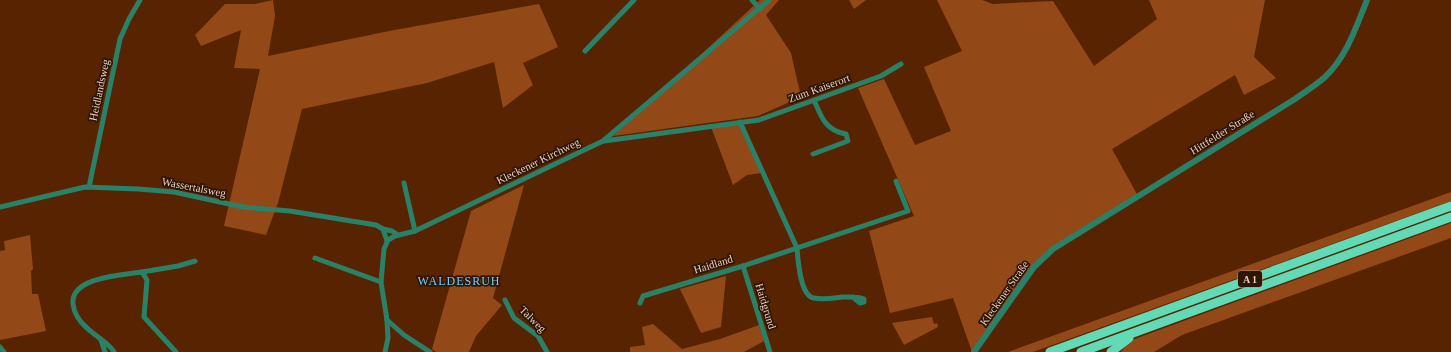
<svg xmlns="http://www.w3.org/2000/svg" width="1451" height="352" viewBox="0 0 1451 352" font-family="Georgia,serif">
	<rect width="100%" height="100%" fill="#582300"/>
	<g fill="#924817">
		<polygon points="273,0 275,16 268,56 389,31 539,4 558,47 523,63 533,85 503,108 494,62 427,83 302,109 278,203 266,235 224,226 260,69 234,68 241,30 201,46 195,35 225,4 255,4"/>
		<polygon points="760,0 779,0 766,15 791,53 801,97 758,116 613,136"/>
		<polygon points="849,0 866,0 854,9"/>
		<polygon points="937,0 982,0 993,4 1053,1 1094,66 1157,19 1149,0 1265,0 1254,57 1276,78 1244,95 1235,75 1112,149 1138,196 1046,254 972,352 953,298 890,313 869,231 914,216 858,88 884,79 915,145 951,131 924,67 962,51"/>
		<polygon points="740,122 763,173 747,175 733,185 711,127"/>
		<polygon points="524,185 493,298 502,305 476,336 469,352 436,352 432,349 471,211"/>
		<polygon points="1451,192 1451,201 1033,352 1008,352"/>
		<polygon points="1451,223 1451,238 1182,335 1154,352 1121,352 1129,341"/>
		<polygon points="30,235 33,269 31,271 32,294 38,294 46,331 0,340 0,251 5,250 4,241"/>
		<polygon points="726,276 721,327 701,333 680,289"/>
		<polygon points="932,317 934,324 937,323 938,327 904,345 892,323"/>
		<polygon points="653,324 682,349 720,339 759,325 764,341 744,352 630,352 630,347 645,345 642,327"/>
	</g>
	<g fill="none" stroke-linecap="round" stroke-linejoin="round">
		<g stroke="#298168" stroke-width="5">
			<polyline points="752,0 760,9"/>
			<polyline points="585,51 634,0"/>
			<path d="M740 122 797 248C798 260 800 296 814 298 823 300 834 298 842 297 849 297 857 296 864 299V302L860 303 853 297"/>
			<polyline points="604,141 759,120 881,76 901,64"/>
			<path d="M813 154 848 141 846 134C826 131 821 117 814 100"/>
			<polyline points="404,183 415,231"/>
			<polyline points="89,187 120,39 129,19 140,0"/>
			<polyline points="0,207 85,187 138,189 174,192 243,207 290,211 376,225 383,229 387,241"/>
			<polyline points="383,229 392,231 398,235"/>
			<polyline points="315,258 381,282"/>
			<polyline points="743,266 770,352"/>
			<polyline points="142,272 178,266 195,261"/>
			<polyline points="505,300 514,318 538,336 547,352"/>
			<polyline points="640,303 643,296 743,266 908,211 896,181"/>
			<polyline points="387,320 404,335 430,352"/>
			<polyline points="101,340 105,352"/>
			<polyline points="0,347 4,352"/>
			<path d="M114 352C112 346 93 334 87 328 80 322 74 313 73 304 70 277 123 275 142 272L147 280 144 317 176 352"/>
			<polyline points="385,352 388,338 387,320 381,282 384,249 388,240 395,236 415,231 603,141 769,0"/>
		</g>
		<path stroke="#298168" stroke-width="6" d="M974 352 1034 267 1053 249 1295 99C1305 92 1316 85 1325 77 1347 56 1356 27 1367 0"/>
		<g stroke="#61dab5" stroke-width="9">
			<polyline points="1050,352 1451,206"/>
			<polyline points="1081,352 1451,217"/>
			<polyline points="1111,352 1129,338"/>
		</g>
	</g>
	<g text-anchor="middle" stroke-width="3.5" stroke-linejoin="round" paint-order="stroke">
		<rect fill="#2d1608" stroke="#b69786" stroke-width="1" x="1238" y="271" width="24" height="16" rx="3"/>
		<g font-size="10" font-weight="bold" fill="#f0cebc">
			<text x="1250" y="283">A 1</text>
		</g>
		<g font-size="11" fill="#f0cebc" stroke="#2d1608">
			<text transform="translate(819 88) rotate(-20)" y="4">Zum Kaiserort</text>
			<text transform="translate(99 90) rotate(-78)" y="4">Heidlandsweg</text>
			<text transform="translate(1222 132) rotate(-32)" y="4">Hittfelder Straße</text>
			<text transform="translate(538 161) rotate(-26)" y="4">Kleckener Kirchweg</text>
			<text transform="translate(194 187) rotate(11)" y="4">Wassertalsweg</text>
			<text transform="translate(713 264) rotate(-17)" y="4">Haidland</text>
			<text transform="translate(1004 293) rotate(-55)" y="4">Kleckener Straße</text>
			<text transform="translate(766 306) rotate(73)" y="4">Haidgrund</text>
			<text transform="translate(533 319) rotate(45)" y="4">Talweg</text>
		</g>
		<g font-size="12" letter-spacing="1" fill="#77ccf4" stroke="#2d1608">
			<text x="459" y="285">WALDESRUH</text>
		</g>
	</g>
</svg>
